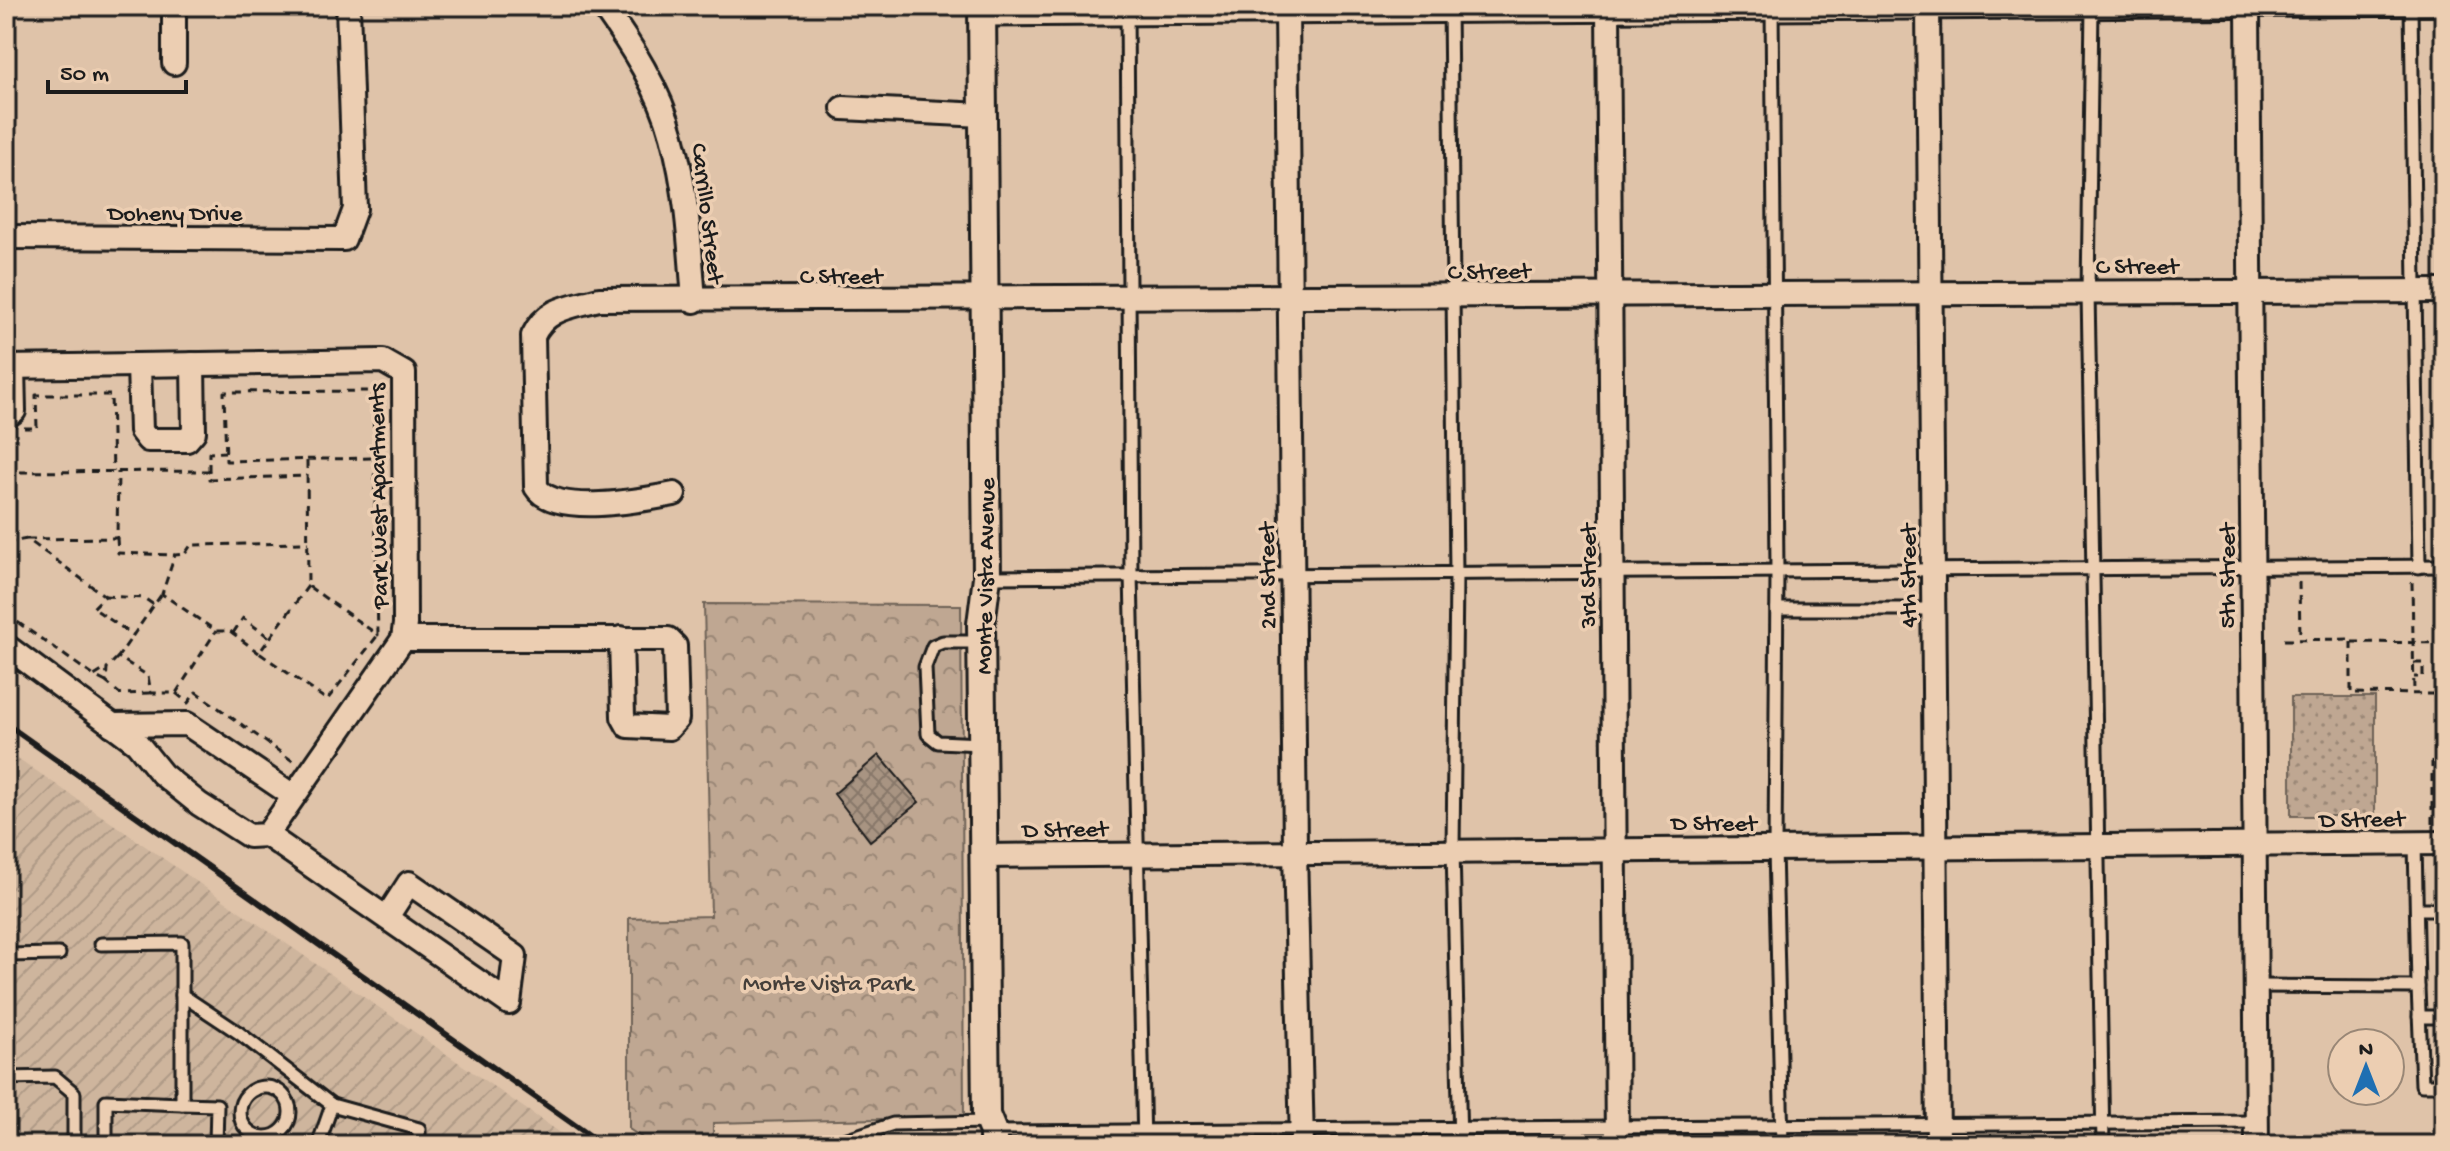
<svg xmlns="http://www.w3.org/2000/svg" width="2450" height="1151" viewBox="0 0 2450 1151" font-family="'Gochi Hand',sans-serif">
	<defs>
		<pattern id="industrial-furrows" width="10" height="10" patternUnits="userSpaceOnUse" patternTransform="scale(2)"><rect width="10" height="10" fill="#ceb59d"/><path d="M-1 1l2-2M0 10L10 0M9 11l2-2" fill="none" stroke="#b09b87"/></pattern>
		<pattern id="forest-crowns" width="20" height="18" patternUnits="userSpaceOnUse" patternTransform="scale(2)"><rect width="20" height="18" fill="#bfa792"/><path d="M2 6a3 3 0 1 1 6 0M12 15a3 3 0 1 1 6 0" fill="none" stroke="#9a8776"/></pattern>
		<pattern id="garden-dots" width="8" height="8" patternUnits="userSpaceOnUse" patternTransform="scale(2)"><rect width="8" height="8" fill="#bfa792"/><path d="M2 2h.1M6 6h.1" fill="none" stroke="#9a8776" stroke-width="1.8" stroke-linecap="round"/></pattern>
		<pattern id="building-cross-hatch" width="8" height="8" patternUnits="userSpaceOnUse" patternTransform="scale(2)"><rect width="8" height="8" fill="#a89482"/><path d="M0 0l8 8M0 8l8-8" fill="none" stroke="#88786a"/></pattern>
	</defs>
	<rect width="100%" height="100%" fill="#dfc3a9"/>
	<filter id="ink" filterUnits="userSpaceOnUse"><feTurbulence type="fractalNoise" baseFrequency=".0125" numOctaves="2"/><feDisplacementMap in="SourceGraphic" scale="16" xChannelSelector="R" yChannelSelector="G"/><feConvolveMatrix kernelMatrix="1 2 1 2 8 2 1 2 1" color-interpolation-filters="sRGB"/></filter>
	<g filter="url(#ink)">
		<polygon fill="url(#industrial-furrows)" points="6,750 578,1145 6,1145"/>
		<polygon fill="url(#forest-crowns)" stroke="#6e6257" stroke-width="2" points="704,604 961,605 964,1117 713,1123 713,1145 653,1145 629,1129 629,918 711,916"/>
		<rect fill="url(#garden-dots)" stroke="#6e6257" stroke-width="2" x="2291" y="697" width="84" height="119"/>
		<polygon fill="url(#building-cross-hatch)" stroke="#1c1c1c" stroke-width="2" points="879,755 919,802 870,841 834,794"/>
		<g fill="none" stroke-linecap="round" stroke-linejoin="round">
			<defs>
				<g id="service">
					<polyline points="1127,6 1131,574 1144,1145"/>
					<polyline points="1450,6 1456,575 1453,850 1460,1145"/>
					<polyline points="1772,6 1777,572 1775,848 1782,1145"/>
					<polyline points="2411,6 2419,567"/>
					<polyline points="2092,7 2088,292 2103,1145"/>
					<polyline points="982,20 2444,9"/>
					<polyline points="988,577 2444,566"/>
					<polyline points="1777,609 1933,609"/>
					<polyline points="981,744 938,742 928,734 925,667 933,646 943,642 981,642"/>
					<polyline points="2415,843 2418,987"/>
					<polyline points="2418,909 2444,909"/>
					<polyline points="101,944 182,943 182,1104 106,1101 106,1145"/>
					<polyline points="6,955 59,954"/>
					<polyline points="2255,986 2418,987 2422,1085 2444,1085"/>
					<polyline points="182,995 239,1033 332,1105 318,1145"/>
					<polyline points="2419,1017 2444,1017"/>
					<polyline points="6,1078 55,1077 74,1093 74,1145"/>
					<circle cx="265" cy="1112" r="25"/>
					<polyline points="182,1104 217,1105 216,1145"/>
					<polyline points="332,1105 419,1129 419,1145"/>
					<polyline points="993,1132 2257,1122"/>
					<polyline points="829,1145 893,1124 988,1122"/>
				</g>
				<g id="minor">
					<polyline points="174,6 174,63"/>
					<path d="M603 6C631 45 660 90 672 136 687 190 690 246 694 301"/>
					<polyline points="1287,6 1295,851 1302,1145"/>
					<polyline points="1608,6 1617,1145"/>
					<polyline points="1928,6 1938,1145"/>
					<polyline points="2248,6 2257,1145"/>
					<polyline points="843,108 983,115"/>
					<polyline points="6,237 344,239 355,209 348,6"/>
					<polyline points="139,366 141,431 148,440 187,440 194,432 193,364"/>
					<polyline points="6,367 383,361 404,373 405,624 403,639 267,835 249,836 199,804 162,774 137,743 6,646"/>
					<polyline points="6,417 14,411 13,367"/>
					<path d="M674 494C643 500 554 517 536 487L533 336C546 308 570 307 599 299L2444 291"/>
					<polyline points="403,639 668,639 675,646 677,719 669,728 628,726 623,717 621,638"/>
					<polyline points="112,725 187,724 292,795"/>
					<polyline points="267,835 509,1003 515,956 409,883 387,917"/>
					<polyline points="984,856 2444,843"/>
				</g>
				<polyline id="tertiary" points="982,6 987,577 981,624 986,1115 993,1132 993,1145"/>
			</defs>
			<use href="#service" stroke="#1c1c1c" stroke-width="17"/>
			<use href="#minor" stroke="#1c1c1c" stroke-width="28"/>
			<use href="#tertiary" stroke="#1c1c1c" stroke-width="32"/>
			<g stroke="#1c1c1c" stroke-width="3" stroke-dasharray="8 6" stroke-linecap="butt">
				<polygon points="373,391 374,458 226,461 224,392"/>
				<polyline points="24,428 37,428 36,395 111,395 113,472"/>
				<polyline points="307,461 308,586 378,635 374,458"/>
				<polyline points="209,471 209,453 225,452"/>
				<polyline points="6,472 209,471 209,479 307,476"/>
				<polyline points="6,474 8,541"/>
				<polyline points="117,538 118,553 175,555"/>
				<polyline points="27,539 117,538 118,472"/>
				<polyline points="6,543 27,539 105,596 93,608 133,635"/>
				<polyline points="2299,582 2300,638"/>
				<polyline points="2412,582 2414,694"/>
				<polyline points="308,586 259,653 327,700 378,635"/>
				<polyline points="161,595 118,657 148,676 151,693 176,693 216,631"/>
				<polyline points="105,596 144,598 154,605"/>
				<polyline points="6,614 94,676"/>
				<polyline points="233,633 243,618 270,638"/>
				<polyline points="2284,640 2351,639 2351,693 2434,694 2435,711 2444,712"/>
				<polyline points="2352,642 2444,643"/>
				<polyline points="259,653 230,631 216,631 162,594 175,555 185,554 191,545 308,543"/>
				<polyline points="118,657 107,668 106,682 120,694 151,693"/>
				<polyline points="2414,663 2423,663 2423,677 2414,677"/>
				<polyline points="106,682 94,676 107,668"/>
				<polyline points="176,693 188,703 196,692 294,762"/>
				<polyline points="2432,824 2432,758 2444,758"/>
			</g>
			<use href="#service" stroke="#ecceb2" stroke-width="11"/>
			<use href="#minor" stroke="#ecceb2" stroke-width="22"/>
			<use href="#tertiary" stroke="#ecceb2" stroke-width="26"/>
			<polyline stroke="#1c1c1c" stroke-width="6" points="6,724 603,1145"/>
		</g>
	</g>
	<g text-anchor="middle" stroke-width="7" stroke-linejoin="round" paint-order="stroke">
		<g font-size="24" fill="#1c1c1c" stroke="#ecceb2">
			<text x="175" y="220">Doheny Drive</text>
			<text transform="translate(709 213) rotate(83)" y="8">Carrillo Street</text>
			<text x="2137" y="273">C Street</text>
			<text transform="translate(1489 270) rotate(-1)" y="8">C Street</text>
			<text x="841" y="283">C Street</text>
			<text transform="translate(377 496) rotate(-91)" y="8">Park West Apartments</text>
			<text transform="translate(984 576) rotate(-89)" y="8">Monte Vista Avenue</text>
			<text transform="translate(1266 576) rotate(-91)" y="8">2nd Street</text>
			<text transform="translate(1587 576) rotate(-90)" y="8">3rd Street</text>
			<text transform="translate(1907 576) rotate(-90)" y="8">4th Street</text>
			<text transform="translate(2226 576) rotate(-90)" y="8">5th Street</text>
			<text transform="translate(2362 818) rotate(-1)" y="8">D Street</text>
			<text x="1714" y="830">D Street</text>
			<text transform="translate(1065 828) rotate(-1)" y="8">D Street</text>
		</g>
		<g font-size="24" fill="#453f3a" stroke="#ecceb2">
			<text x="828" y="990">Monte Vista Park</text>
		</g>
	</g>
	<rect width="2450" height="1151" fill="none" stroke="#ecceb2" stroke-width="32"/>
	<rect x="16" y="16" width="2418" height="1119" fill="none" stroke="#1c1c1c" stroke-width="3" filter="url(#ink)"/>
	<g transform="translate(2366 1067)"><circle r="38" fill="#ecceb2" stroke="#998776" stroke-width="2"/>
	<path d="M0-6L14 30L0 20L-14 30Z" fill="#1f6fb2"/>
	<text y="-12" font-size="22" font-weight="bold" text-anchor="middle" fill="#1c1c1c">N</text>
	</g>
	<path d="M48 80v12h138v-12" fill="none" stroke="#1c1c1c" stroke-width="4"/>
	<text x="60" y="80" font-size="24" fill="#1c1c1c" stroke="#ecceb2" stroke-width="6" paint-order="stroke">50 m</text>
</svg>
